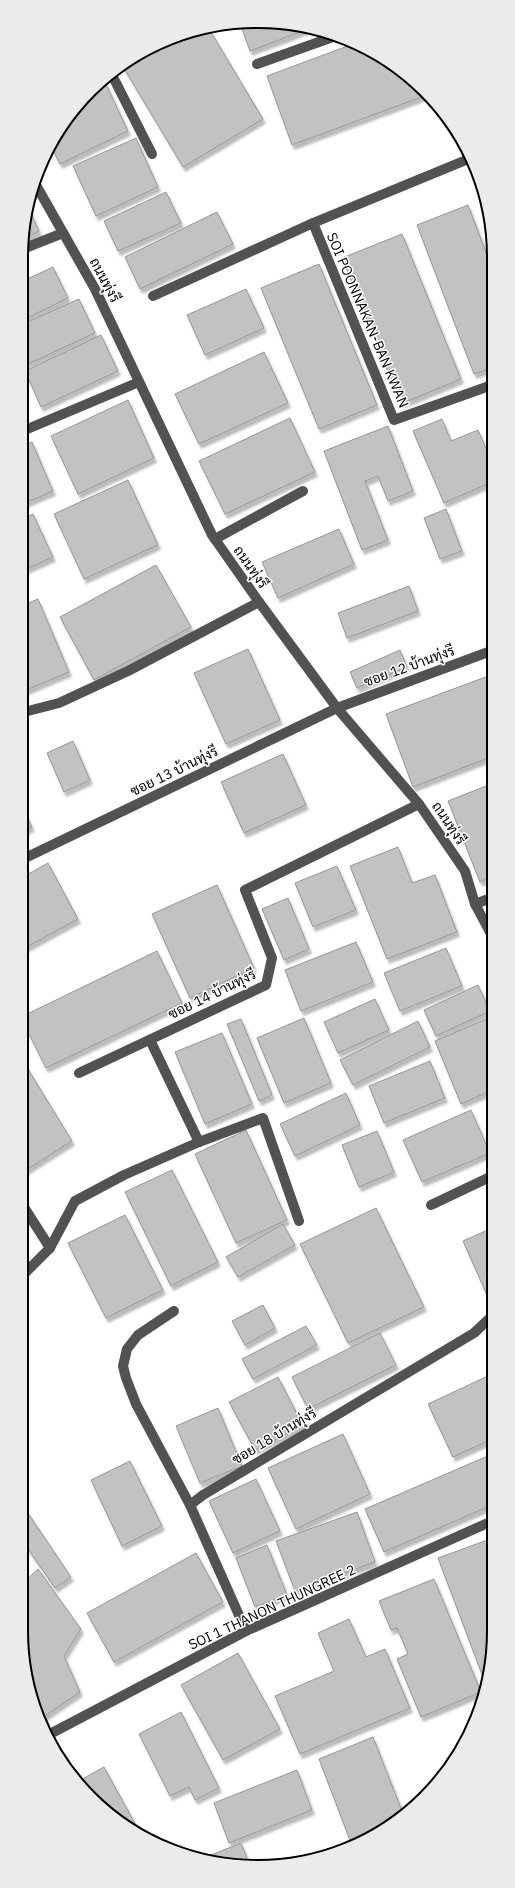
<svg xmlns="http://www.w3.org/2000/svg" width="515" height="1888" viewBox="0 0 515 1888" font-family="'IBM Plex Sans',Sarabun,sans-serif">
	<defs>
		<filter id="shadow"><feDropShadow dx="2.5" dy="4.5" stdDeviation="1" flood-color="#0004"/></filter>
	</defs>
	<rect width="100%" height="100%" fill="#fff"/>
	<g fill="#c2c2c2" stroke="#969696" filter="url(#shadow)">
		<polygon points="241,26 303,26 311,28 250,51"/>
		<polygon points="208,27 263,119 183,167 122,65 126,61"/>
		<polygon points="353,44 376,53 427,95 292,145 267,76"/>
		<polygon points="105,82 128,131 60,164 52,148 61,126"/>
		<polygon points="136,138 158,187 96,216 73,166"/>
		<polygon points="166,192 181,223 118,251 104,221"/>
		<polygon points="468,205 492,268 492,368 474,374 417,225"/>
		<polygon points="28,207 39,231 25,238 26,212"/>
		<polygon points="217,212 233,244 140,289 125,257"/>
		<polygon points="402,234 461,379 401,404 342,258"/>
		<polygon points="319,264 377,405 319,429 261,288"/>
		<polygon points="53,267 68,298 25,319 25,280"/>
		<polygon points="246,289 264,328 205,355 187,315"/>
		<polygon points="79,299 95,333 26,365 25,323"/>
		<polygon points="101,335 118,371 41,407 25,371"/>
		<polygon points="264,352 288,403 199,444 175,394"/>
		<polygon points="128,400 154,458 78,494 51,436"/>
		<polygon points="290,418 315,472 225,514 199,461"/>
		<polygon points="442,419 451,441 478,430 492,462 492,482 444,503 413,431"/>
		<polygon points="388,426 413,491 388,501 378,476 365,481 388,540 362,550 324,451"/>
		<polygon points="32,442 53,491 25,503 25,445"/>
		<polygon points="128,480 158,545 84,579 54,514"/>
		<polygon points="446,509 462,551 440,559 424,518"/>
		<polygon points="33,514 53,557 24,570 25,518"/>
		<polygon points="339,529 354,564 278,598 262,562"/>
		<polygon points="156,565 191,627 94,680 60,617"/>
		<polygon points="409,586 418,611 347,638 338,613"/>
		<polygon points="38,599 69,672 24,691 24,605"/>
		<polygon points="248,649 280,720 226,744 194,673"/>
		<polygon points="400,650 407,667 357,688 350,672"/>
		<polygon points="491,675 491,757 413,787 386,714"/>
		<polygon points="73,741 90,780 64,792 47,753"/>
		<polygon points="283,754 306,805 244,833 221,782"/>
		<polygon points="491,784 491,877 480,882 448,801"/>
		<polygon points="24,811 32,827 24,831"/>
		<polygon points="398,847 412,883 435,875 457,932 387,959 350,866"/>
		<polygon points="48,863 78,919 23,949 23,877"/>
		<polygon points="337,866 356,910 313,927 295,883"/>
		<polygon points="217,885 254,968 190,998 152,914"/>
		<polygon points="288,898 309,949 284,960 262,909"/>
		<polygon points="356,942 373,982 301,1011 285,970"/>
		<polygon points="446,948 462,986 400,1011 384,973"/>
		<polygon points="157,951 182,1003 46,1068 23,1022 23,1016"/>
		<polygon points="478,985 490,1011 436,1036 424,1010"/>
		<polygon points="375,999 389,1030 338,1053 324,1022"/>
		<polygon points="491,1017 490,1099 488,1092 461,1104 435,1041"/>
		<polygon points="304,1018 331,1083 284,1103 257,1038"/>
		<polygon points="241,1019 272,1095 259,1101 227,1024"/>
		<polygon points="418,1021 430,1047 353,1085 340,1060"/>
		<polygon points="222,1033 252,1104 205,1124 175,1052"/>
		<polygon points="23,1061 72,1141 23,1172 22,1171"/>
		<polygon points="430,1061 445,1098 384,1123 369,1086"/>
		<polygon points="346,1093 360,1125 295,1156 280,1124"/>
		<polygon points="471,1110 490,1153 422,1182 403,1140"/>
		<polygon points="246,1130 287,1220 236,1243 195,1154"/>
		<polygon points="377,1131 394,1172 359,1187 342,1145"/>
		<polygon points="172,1170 218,1262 171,1286 125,1192"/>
		<polygon points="376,1208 424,1307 348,1343 300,1244"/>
		<polygon points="125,1215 163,1290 106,1318 68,1243"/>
		<polygon points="283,1224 295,1245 238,1277 226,1257"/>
		<polygon points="490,1229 490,1294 487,1295 463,1241"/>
		<polygon points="263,1305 275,1328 245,1345 232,1321"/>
		<polygon points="306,1326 317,1345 253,1379 242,1359"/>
		<polygon points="380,1333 396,1365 308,1409 292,1377"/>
		<polygon points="490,1375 490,1440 453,1457 428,1404"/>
		<polygon points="278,1377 303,1425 255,1450 229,1402"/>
		<polygon points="218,1408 242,1466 200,1483 176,1426"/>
		<polygon points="343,1434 370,1494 296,1529 268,1468"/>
		<polygon points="490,1455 490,1506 384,1552 365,1509"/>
		<polygon points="130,1461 162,1526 122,1546 91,1480"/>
		<polygon points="256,1479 280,1531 233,1553 209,1501"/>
		<polygon points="357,1512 375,1562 295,1591 276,1541"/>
		<polygon points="28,1513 71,1577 55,1588 21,1539 21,1518"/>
		<polygon points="490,1539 489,1676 486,1685 438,1558"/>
		<polygon points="267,1545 287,1595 255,1607 236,1558"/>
		<polygon points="196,1553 223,1602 114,1662 87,1613"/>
		<polygon points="38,1569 81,1629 64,1656 80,1692 39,1720 21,1630 21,1585"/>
		<polygon points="434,1579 481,1692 421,1717 397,1659 408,1654 397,1628 391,1630 379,1601"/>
		<polygon points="349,1619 366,1657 385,1649 410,1708 300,1754 275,1696 334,1671 318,1633"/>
		<polygon points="238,1653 280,1729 223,1760 181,1685"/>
		<polygon points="181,1712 219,1788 195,1800 189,1787 170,1796 139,1734"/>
		<polygon points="373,1737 404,1816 351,1843 319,1759"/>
		<polygon points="104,1767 137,1827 135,1829 80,1787 77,1782"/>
		<polygon points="297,1770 312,1810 229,1843 214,1803"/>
		<polygon points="241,1843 250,1866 242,1866 206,1857"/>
	</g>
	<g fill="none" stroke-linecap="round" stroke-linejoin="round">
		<g stroke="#525252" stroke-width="10">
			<polyline points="257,64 333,37"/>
			<polyline points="112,75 152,154"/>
			<polyline points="36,185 95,289 212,535 259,602 337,708 419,804 465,871 475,904 491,934"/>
			<polyline points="313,223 394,420 492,385"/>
			<polyline points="25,248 63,233"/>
			<polyline points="153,296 313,223 471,158"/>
			<polyline points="25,430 139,382"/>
			<polyline points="215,539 303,491"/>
			<polyline points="24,712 59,703 128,671 259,602"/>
			<polyline points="23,859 337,708 491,651"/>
			<polyline points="475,904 491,898"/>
			<polyline points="150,1040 199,1142"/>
			<polyline points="79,1073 266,985 272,958 245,890 419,804"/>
			<polyline points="22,1204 50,1248"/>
			<polyline points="431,1205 490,1177"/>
			<polyline points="22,1276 50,1248 75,1201 124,1175 199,1142 263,1118 299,1221"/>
			<polyline points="174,1311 138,1335 127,1349 123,1366 126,1378 136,1404 190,1505"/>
			<polyline points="246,1631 190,1505 203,1495 474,1333 490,1318"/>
			<polyline points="48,1735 246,1631 490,1522"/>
		</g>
	</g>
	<g text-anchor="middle" stroke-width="3" stroke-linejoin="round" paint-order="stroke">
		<g font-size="14" fill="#000" stroke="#fff">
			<text transform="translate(105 280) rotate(62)" y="5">ถนนทุ่งรี</text>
			<text transform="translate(368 320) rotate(67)" y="5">SOI POONNAKAN-BAN KWAN</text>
			<text transform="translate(251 567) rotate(55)" y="5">ถนนทุ่งรี</text>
			<text transform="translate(409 666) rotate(-20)" y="5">ซอย 12 บ้านทุ่งรี</text>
			<text transform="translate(174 771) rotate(-26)" y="5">ซอย 13 บ้านทุ่งรี</text>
			<text transform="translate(449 823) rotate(56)" y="5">ถนนทุ่งรี</text>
			<text transform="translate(212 994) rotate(-26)" y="5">ซอย 14 บ้านทุ่งรี</text>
			<text transform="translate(274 1436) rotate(-31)" y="5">ซอย 18 บ้านทุ่งรี</text>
			<text transform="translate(272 1607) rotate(-25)" y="5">SOI 1 THANON THUNGREE 2</text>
		</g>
	</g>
	<path d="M0 0H515V1888H0ZM257 28H258A229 229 0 0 1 487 257V1631A229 229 0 0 1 258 1860H257A229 229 0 0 1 28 1631V257A229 229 0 0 1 257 28Z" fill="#ebebeb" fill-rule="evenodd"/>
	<path fill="none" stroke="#000" stroke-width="2" d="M257 28H258A229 229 0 0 1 487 257V1631A229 229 0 0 1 258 1860H257A229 229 0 0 1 28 1631V257A229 229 0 0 1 257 28Z"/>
</svg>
